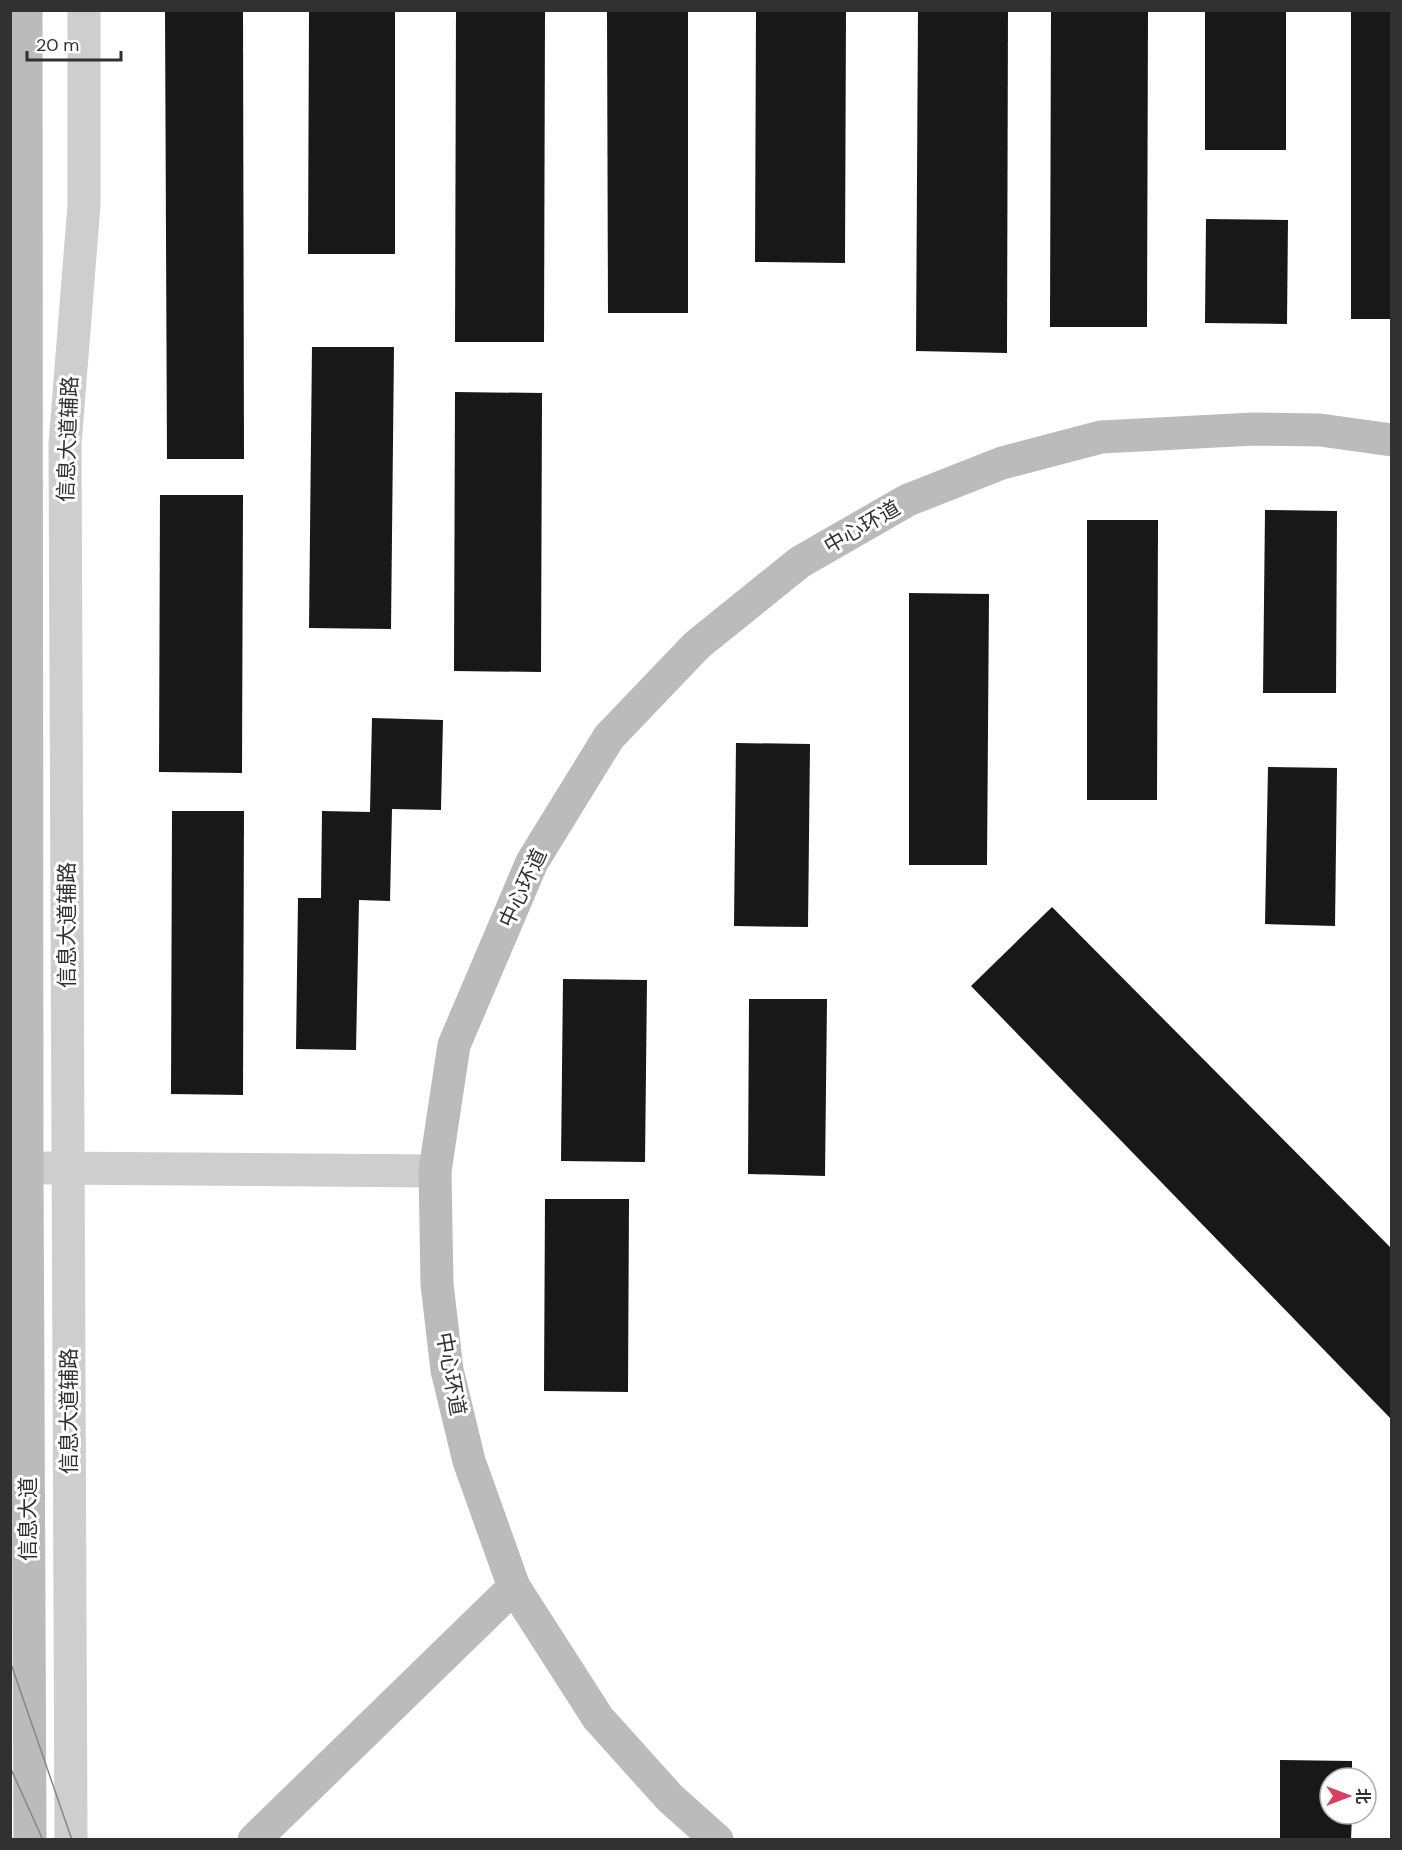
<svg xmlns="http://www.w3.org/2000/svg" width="1402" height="1850" viewBox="0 0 1402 1850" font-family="'DM Sans','Noto Sans SC',sans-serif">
	<rect width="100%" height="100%" fill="#fff"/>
	<g fill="#181818">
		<polygon points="165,10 243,10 244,459 167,459"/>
		<polygon points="309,10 395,10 395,254 308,254"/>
		<polygon points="456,10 545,10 544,342 455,342"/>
		<polygon points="607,10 688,10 688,313 608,313"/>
		<polygon points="756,10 846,10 845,263 755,262"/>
		<polygon points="918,10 1008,10 1007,353 916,351"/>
		<polygon points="1051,10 1148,10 1147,327 1050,327"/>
		<rect x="1205" y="10" width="81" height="140"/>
		<rect x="1351" y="10" width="41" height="309"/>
		<polygon points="1206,219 1288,220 1287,324 1205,323"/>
		<polygon points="312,347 394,347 391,629 309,628"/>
		<polygon points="455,392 542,393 541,672 454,671"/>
		<polygon points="160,495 243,495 242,773 159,772"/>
		<polygon points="1265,510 1337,511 1336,693 1263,693"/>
		<polygon points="1087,520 1158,520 1157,800 1087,800"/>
		<polygon points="909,593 989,594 987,865 909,865"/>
		<polygon points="372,718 443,720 441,810 392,809 390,901 359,900 356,1050 296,1049 298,898 321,898 322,811 370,812"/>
		<polygon points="736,743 810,744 808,927 734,926"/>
		<polygon points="1268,767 1337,768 1335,926 1265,924"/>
		<polygon points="172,811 244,811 243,1095 171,1094"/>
		<polygon points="1052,907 1392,1249 1392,1420 971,986"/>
		<polygon points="563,979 647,980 645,1162 561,1161"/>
		<polygon points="749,999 827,999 825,1176 748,1174"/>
		<polygon points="545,1199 629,1199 628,1392 544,1391"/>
		<polygon points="10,1413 13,1416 13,1456 10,1456"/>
		<polygon points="1280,1760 1352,1761 1352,1778 1330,1778 1330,1814 1352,1814 1351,1840 1280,1840"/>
	</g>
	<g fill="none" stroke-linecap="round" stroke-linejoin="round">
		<g stroke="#cecece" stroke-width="33">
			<polyline points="47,1168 435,1171"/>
			<polyline points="71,1840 65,444 84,205 84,10"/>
		</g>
		<g stroke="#bbb" stroke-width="33">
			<polyline points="26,10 27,1168 30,1840"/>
			<polyline points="254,1840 514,1587"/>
			<polyline points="717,1840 670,1798 598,1718 514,1587 469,1461 447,1370 437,1284 435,1171 454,1045 532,862 609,737 697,645 800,562 908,500 1002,463 1101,437 1254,429 1320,430 1392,440"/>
		</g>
		<g stroke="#868686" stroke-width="1.5">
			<polyline points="10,1661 72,1840"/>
			<polyline points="10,1767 43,1840"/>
		</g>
	</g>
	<g text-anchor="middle" stroke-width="6" stroke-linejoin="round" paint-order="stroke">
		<g font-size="21" fill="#313131" stroke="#fff">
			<text transform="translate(68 439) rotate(-88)" y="7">信息大道辅路</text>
			<text transform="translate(862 527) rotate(-30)" y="7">中心环道</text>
			<text transform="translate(523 888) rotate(-65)" y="7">中心环道</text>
			<text transform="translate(67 925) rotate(-90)" y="7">信息大道辅路</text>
			<text transform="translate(451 1374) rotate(80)" y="7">中心环道</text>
			<text transform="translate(69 1411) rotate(-90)" y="7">信息大道辅路</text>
			<text transform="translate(28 1519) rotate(-90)" y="7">信息大道</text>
		</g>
	</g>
	<rect width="1402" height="1850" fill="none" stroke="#313131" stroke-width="24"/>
	<g transform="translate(1348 1796) rotate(90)"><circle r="28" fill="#ffffff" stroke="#adadad" stroke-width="1.5"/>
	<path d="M0-4.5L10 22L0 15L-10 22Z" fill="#dc3e61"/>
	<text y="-9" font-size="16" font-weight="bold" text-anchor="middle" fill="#313131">北</text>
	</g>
	<path d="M27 51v9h94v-9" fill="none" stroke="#313131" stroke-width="3"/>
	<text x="36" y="51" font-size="18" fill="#313131" stroke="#ffffff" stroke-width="4.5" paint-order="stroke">20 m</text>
</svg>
